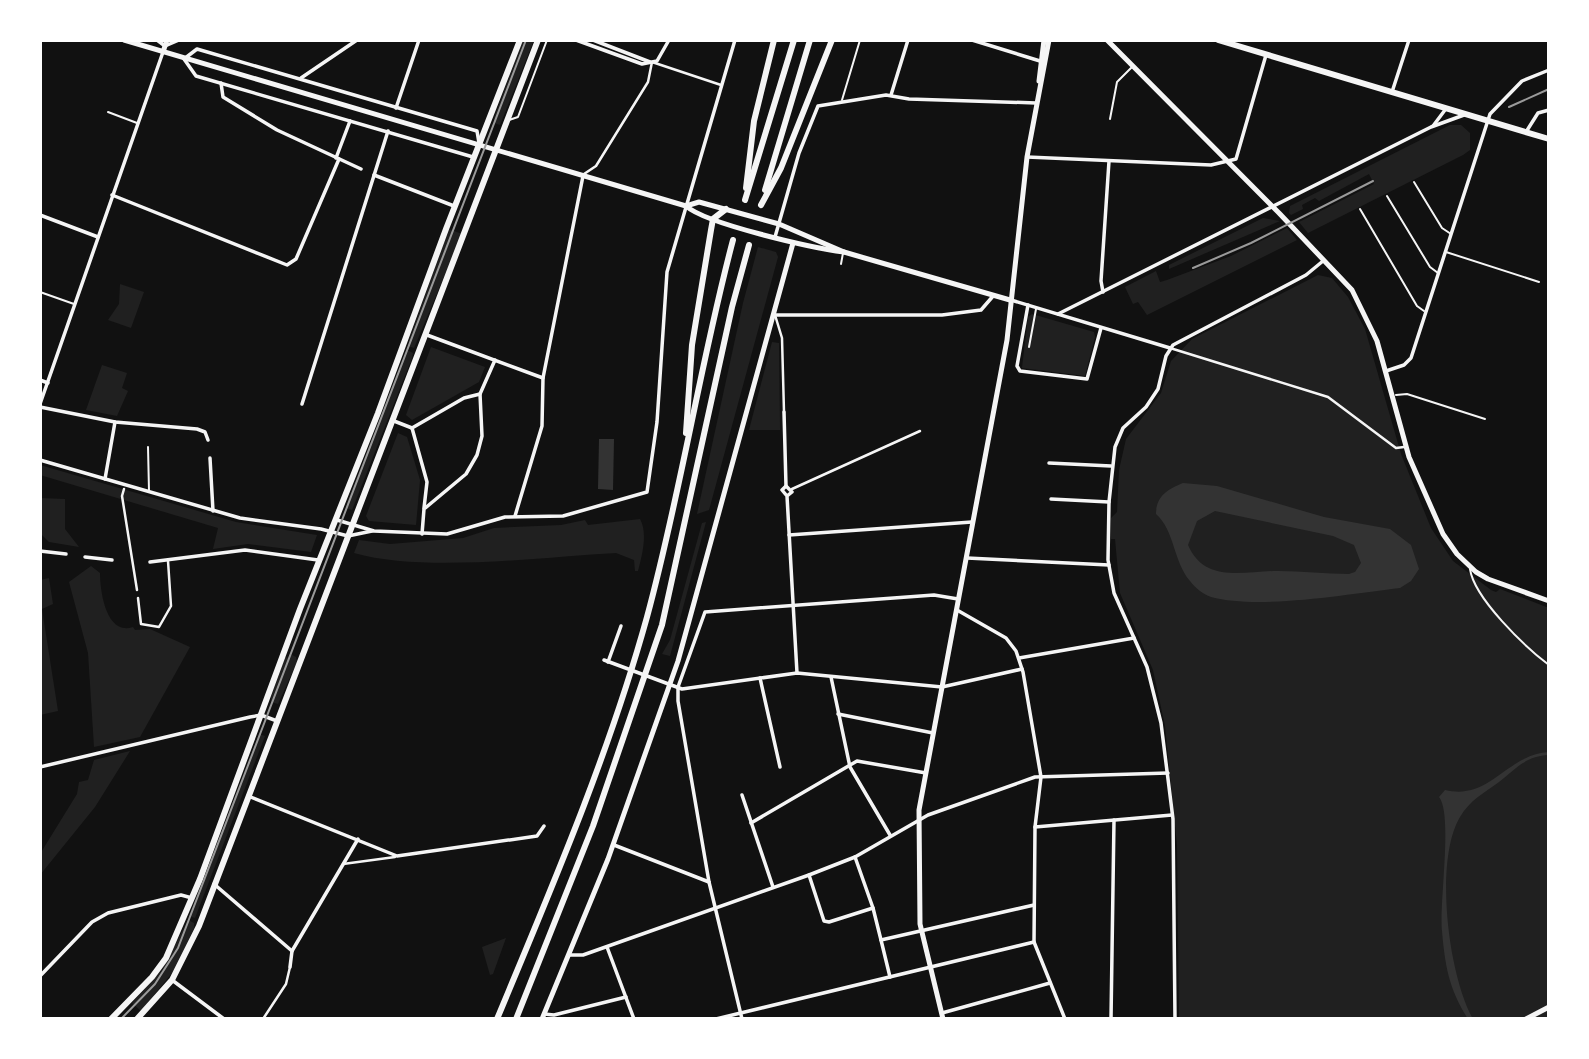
<svg xmlns="http://www.w3.org/2000/svg" width="1589" height="1059" viewBox="0 0 1589 1059" font-family="'Fira Sans',sans-serif">
	<rect width="100%" height="100%" fill="#111"/>
	<g fill="#202020">
		<polygon points="523,40 534,40 500,125 494,123 494,118"/>
		<polygon points="1450,125 1461,125 1470,133 1470,150 1463,155 1308,233 1299,222 1374,184 1369,174 1319,201 1315,198 1302,205 1303,209 1291,215 1289,213 1290,206"/>
		<polygon points="1263,218 1280,221 1169,269 1169,265"/>
		<polygon points="1287,228 1297,240 1147,315 1138,302 1133,304 1125,287 1156,271 1160,282 1167,280 1231,256"/>
		<polygon points="449,229 462,234 414,348 408,346 409,340"/>
		<polygon points="758,247 776,252 778,257 709,510 697,514 743,303"/>
		<polygon points="1318,275 1332,278 1348,297 1365,329 1401,454 1431,528 1453,561 1491,590 1496,592 1500,589 1549,608 1549,1019 1179,1019 1177,845 1165,726 1153,670 1120,593 1115,539 1111,539 1111,518 1117,512 1119,470 1126,439 1161,393 1171,361 1192,339"/>
		<polygon points="120,284 144,292 131,328 108,320 119,304"/>
		<polygon points="1032,314 1094,332 1095,337 1085,376 1022,368 1028,317"/>
		<polygon points="772,342 779,343 780,430 749,430"/>
		<polygon points="431,347 485,367 479,382 412,420 406,415"/>
		<polygon points="407,350 413,353 412,358 352,510 346,508 348,500"/>
		<polygon points="102,365 127,373 122,388 128,391 117,416 86,410"/>
		<polygon points="398,433 407,437 420,480 416,525 369,521 366,516"/>
		<polygon points="40,465 236,522 317,535 311,552 248,544 213,549 218,528 40,475"/>
		<polygon points="40,498 65,499 65,529 79,547 49,542 40,533"/>
		<path d="M640 519C648 533 642 556 638 571H635L634 560 616 553C541 557 424 573 354 553L359 540 390 544 463 538 494 528 561 525 585 520 588 525Z"/>
		<polygon points="706,522 670,656 662,654 670,640 702,523"/>
		<path d="M91 566 100 573C100 591 106 636 133 627L135 630 150 629 190 647 140 737 94 747 88 653 69 582Z"/>
		<polygon points="49,578 53,604 42,609 58,711 40,715 40,580"/>
		<polygon points="290,654 296,657 297,662 278,704 271,702 271,697 285,657 288,658"/>
		<polygon points="259,734 265,736 195,918 189,916"/>
		<polygon points="130,751 95,807 40,875 40,854 77,794 79,782 88,780 94,760"/>
		<polygon points="188,920 194,923 194,928 176,968 141,1011 132,1003 162,970"/>
		<polygon points="506,938 493,974 490,975 482,947"/>
	</g>
	<g fill="#333" fill-rule="evenodd">
		<polygon points="599,439 614,439 613,490 598,489"/>
		<path d="M1183 483 1217 486 1324 517 1390 529 1411 545 1419 569 1411 581 1400 588C1348 594 1260 610 1211 597 1203 594 1195 588 1190 581 1173 561 1175 531 1156 514 1156 496 1168 489 1183 483ZM1215 511 1333 536 1354 545 1361 563 1355 572 1349 574C1325 574 1302 571 1278 571 1244 571 1205 584 1188 545L1197 521Z"/>
		<path d="M1549 752V755C1525 756 1516 769 1499 782 1484 793 1470 800 1460 817 1434 860 1448 975 1473 1019H1468C1449 989 1445 966 1442 931 1439 903 1453 814 1439 797L1445 790C1490 801 1507 754 1549 752Z"/>
	</g>
	<g fill="none" stroke-linecap="round" stroke-linejoin="round">
		<g stroke="#f5f5f5" stroke-width="2">
			<polyline points="842,100 860,40"/>
			<polyline points="108,112 137,123"/>
			<polyline points="1110,119 1117,82 1132,67"/>
			<polyline points="509,120 518,117 547,40"/>
			<polyline points="1414,182 1442,228 1451,234"/>
			<polyline points="1387,196 1430,267 1438,273"/>
			<polyline points="1360,209 1417,306 1424,311"/>
			<polyline points="1446,252 1539,282"/>
			<polyline points="841,264 843,253"/>
			<polyline points="40,292 74,304"/>
			<polyline points="1029,347 1036,309"/>
			<polyline points="1396,395 1407,394 1485,419"/>
			<polyline points="148,447 149,491"/>
			<path d="M1470 569C1474 598 1525 647 1549 665"/>
		</g>
		<g stroke="#f5f5f5" stroke-width="2.5">
			<polyline points="584,174 596,166 648,82 652,62 721,85"/>
			<polyline points="775,315 782,338 784,412"/>
			<polyline points="1170,348 1328,397 1396,448 1404,447"/>
			<polyline points="124,489 122,496 137,590"/>
			<polyline points="792,489 920,431"/>
			<polyline points="138,598 141,624 159,627 171,606 168,561"/>
			<polyline points="343,864 395,857"/>
			<polyline points="263,1019 286,984 290,967"/>
		</g>
		<g stroke="#f5f5f5" stroke-width="3.5">
			<polyline points="157,40 165,46 179,40"/>
			<polyline points="576,40 642,64 657,61 669,40"/>
			<polyline points="593,40 650,62"/>
			<polyline points="972,40 1040,61"/>
			<polyline points="301,78 357,40"/>
			<polyline points="221,83 223,97 277,130 361,169"/>
			<polyline points="1392,92 1409,40"/>
			<polyline points="891,95 908,40"/>
			<polyline points="396,108 419,40"/>
			<polyline points="1433,126 1445,110"/>
			<polyline points="1526,132 1538,113 1549,110"/>
			<polyline points="473,157 196,76 184,59 197,49 477,131 479,143"/>
			<polyline points="1027,157 1211,165 1236,159 1266,55"/>
			<polyline points="336,158 350,121"/>
			<polyline points="374,175 454,206"/>
			<polyline points="112,195 287,265 296,259 339,159"/>
			<polyline points="40,215 98,237"/>
			<polyline points="775,237 799,153 818,106 886,95 909,99 1036,103"/>
			<polyline points="1103,292 1101,281 1109,161"/>
			<polyline points="1011,300 1170,348"/>
			<polyline points="1028,305 1017,366 1020,371 1087,379 1101,328"/>
			<polyline points="1058,314 1431,127 1464,115"/>
			<polyline points="775,315 942,315 981,310 994,295"/>
			<polyline points="427,335 543,378"/>
			<polyline points="1386,371 1404,365 1411,358 1490,114 1522,81 1549,70"/>
			<polyline points="40,380 48,383"/>
			<polyline points="40,404 163,52"/>
			<polyline points="302,404 388,131"/>
			<polyline points="40,407 115,422 197,429 205,432 208,440"/>
			<polyline points="784,412 786,486"/>
			<polyline points="394,421 412,428"/>
			<polyline points="412,428 427,482 424,508"/>
			<polyline points="412,428 464,398 480,394"/>
			<polyline points="210,458 213,511"/>
			<polyline points="40,460 240,518 321,529 348,536 372,531"/>
			<polyline points="1049,463 1111,466"/>
			<polyline points="105,479 115,422"/>
			<polyline points="787,496 782,490 786,486 792,492 787,496 797,673"/>
			<polyline points="1051,499 1109,502"/>
			<polyline points="515,516 542,426 543,378 583,176"/>
			<polyline points="337,520 374,531 447,534 505,517 563,516 647,492 657,422 667,272 735,40"/>
			<polyline points="422,534 424,509 466,474 477,455 482,436 480,394 495,360"/>
			<polyline points="789,535 972,522"/>
			<polyline points="40,551 66,554"/>
			<polyline points="85,557 112,560"/>
			<polyline points="967,558 1109,565"/>
			<polyline points="150,562 245,550 318,560"/>
			<polyline points="957,610 1006,638 1016,651 1023,672 1041,777 1035,827 1034,942 1065,1019"/>
			<polyline points="1019,658 1134,638"/>
			<polyline points="604,660 682,689 797,673 942,687 1022,669"/>
			<polyline points="608,662 621,626"/>
			<polyline points="831,677 850,767 890,835"/>
			<polyline points="760,678 780,767"/>
			<polyline points="838,714 933,733"/>
			<polyline points="40,767 250,717 261,715 277,721"/>
			<polyline points="742,795 773,887"/>
			<polyline points="248,796 397,856 537,836 544,826"/>
			<polyline points="751,823 857,761 926,773"/>
			<polyline points="1035,827 1172,815"/>
			<polyline points="614,845 709,882"/>
			<polyline points="855,857 873,908 881,940"/>
			<polyline points="809,875 824,921 829,922 873,908"/>
			<polyline points="214,884 292,951"/>
			<polyline points="607,947 634,1019"/>
			<polyline points="569,955 583,955 809,875 855,857 928,815 1035,777 1168,773"/>
			<polyline points="290,967 292,951 358,839"/>
			<polyline points="40,976 92,922 108,913 181,895 192,898"/>
			<polyline points="890,977 881,940 1034,905"/>
			<polyline points="172,980 224,1019"/>
			<polyline points="942,1013 1050,983"/>
			<polyline points="544,1014 554,1015 626,997"/>
			<polyline points="716,1019 1034,942"/>
			<polyline points="742,1019 709,882 678,701 678,687 705,612 934,595 958,599"/>
			<polyline points="1111,1019 1114,820"/>
			<polyline points="1175,1019 1173,819 1161,723 1147,667 1114,593 1108,560 1109,502 1115,447 1123,428 1146,407 1158,389 1166,356 1173,345 1306,275 1323,261"/>
		</g>
		<g stroke="#f5f5f5" stroke-width="5">
			<polyline points="1107,40 1279,213 1352,290 1377,341 1409,457 1443,534 1457,554 1476,572 1488,579 1549,601"/>
			<polyline points="163,52 167,40"/>
			<polyline points="542,1019 608,859 678,661 793,243"/>
			<polyline points="1526,1019 1549,1007"/>
		</g>
		<g stroke="#f5f5f5" stroke-width="5">
			<path d="M124 40 686 206C706 224 813 248 844 252"/>
			<polyline points="1039,81 1044,40"/>
			<polyline points="686,206 699,202 779,224 844,252 1010,300"/>
			<polyline points="943,1019 920,924 919,810 1007,340 1027,157 1049,40"/>
		</g>
		<g stroke="#f5f5f5" stroke-width="6">
			<polyline points="1218,40 1549,139"/>
			<polyline points="111,1019 152,977 166,958 200,879 300,609 378,413 446,229 520,40"/>
			<polyline points="137,1019 172,980 199,926 538,40"/>
		</g>
		<g stroke="#f5f5f5" stroke-width="6">
			<polyline points="746,188 754,121 774,40"/>
			<polyline points="765,190 810,40"/>
			<polyline points="745,200 794,40"/>
			<polyline points="761,205 781,168 832,40"/>
			<polyline points="686,433 692,345 711,230 713,219 726,209"/>
			<path d="M497 1019C552 887 609 754 647 617 681 492 700 364 733 240"/>
			<polyline points="516,1019 593,826 662,625 732,307 749,245"/>
		</g>
		<polyline stroke="#9a9a9a" stroke-width="2" points="121,1019 155,984 178,948 526,40"/>
		<g stroke="#9a9a9a" stroke-width="2">
			<polyline points="1509,107 1549,89"/>
			<polyline points="1193,268 1251,243 1373,181"/>
		</g>
	</g>
	<rect width="1589" height="1059" fill="none" stroke="#ffffff" stroke-width="84"/>
</svg>
